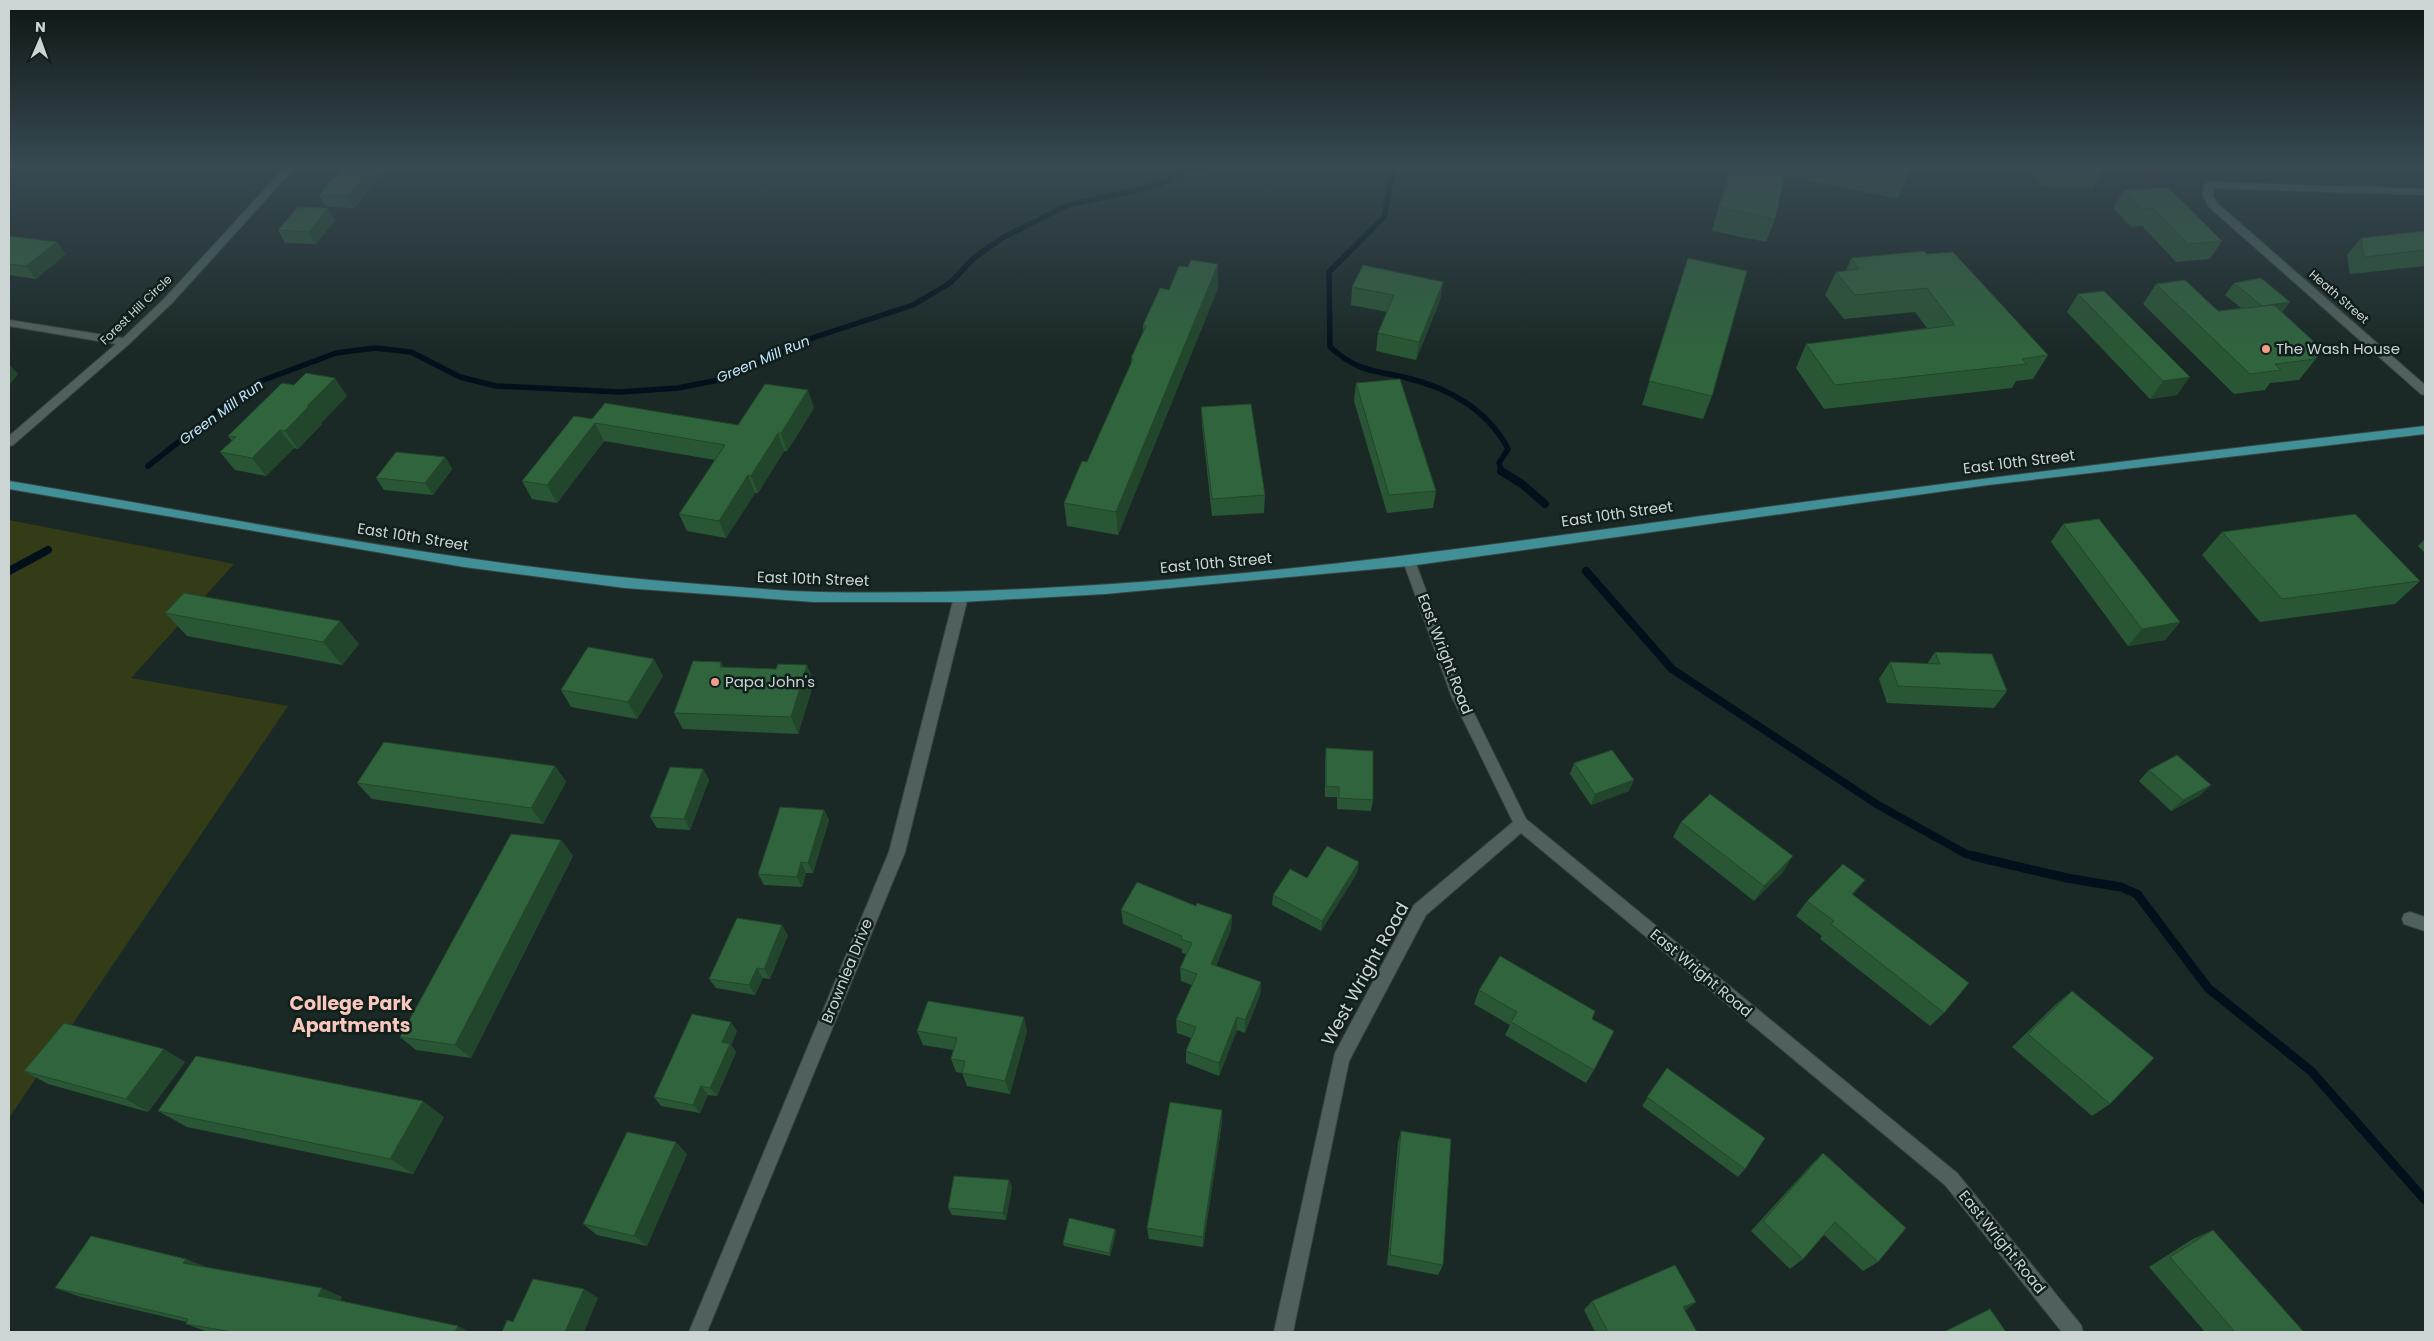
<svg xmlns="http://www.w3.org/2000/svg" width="2434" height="1341" viewBox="0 0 2434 1341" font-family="Poppins,sans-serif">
	<rect width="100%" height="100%" fill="#1a2926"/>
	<polygon fill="#333c17" points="9,520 234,564 131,678 288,706 9,1118"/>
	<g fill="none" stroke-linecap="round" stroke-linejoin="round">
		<g stroke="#01101b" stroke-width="5.5">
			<path d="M1394 165 1384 217 1329 272 1330 347C1358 372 1373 370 1407 378 1449 388 1488 410 1508 449L1499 463 1502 472"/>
			<polyline points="148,466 232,400 261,381 336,353 375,348 411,352 460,377 496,386 620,392 678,388 724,379 815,337 913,305 950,283 974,258 1002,238 1068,205 1159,185 1189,168 1226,165"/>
		</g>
		<g stroke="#01101b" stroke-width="8">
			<polyline points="1501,471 1522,484 1545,504"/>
			<polyline points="9,571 48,550"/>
			<polyline points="1586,571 1672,669 1878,805 1966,854 1979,857"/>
		</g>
		<polyline stroke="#01101b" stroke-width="9" points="1973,856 2067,878 2121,887 2137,894 2208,988 2311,1071 2425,1200"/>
		<defs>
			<g id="minor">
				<polygon points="287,165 297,165 172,303 129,344 13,445 9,446 9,436 116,344 9,326 9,320 123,338 164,299"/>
				<polygon points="2209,182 2425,189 2425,195 2214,188 2213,196 2217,203 2425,385 2425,395 2421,394 2209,207 2203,196 2204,185"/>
				<polygon points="1409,556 1415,561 1465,695 1526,819 1957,1173 2081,1325 2083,1332 2062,1332 1945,1185 1521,833 1426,915 1349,1061 1293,1332 1274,1332 1335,1053 1414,905 1513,822 1451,695 1403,561"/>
				<polygon points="961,592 968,597 905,852 707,1332 689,1332 889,852 954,597"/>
				<polygon points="2410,912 2425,917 2425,931 2404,924 2402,919 2404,914"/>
			</g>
			<path id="primary" d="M2425 426V434L1988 485 1409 566 1105 594 961 602H814L625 588 464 567 9 489V481C237 519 467 567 698 584 739 587 780 591 820 592 1130 598 1439 552 1745 510 1972 479 2198 452 2425 426Z"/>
		</defs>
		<use href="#minor" stroke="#384442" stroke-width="2"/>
		<use href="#primary" stroke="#384442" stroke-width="2"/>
		<use href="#minor" fill="#50615d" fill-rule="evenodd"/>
		<use href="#primary" fill="#418f97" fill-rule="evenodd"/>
	</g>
	<g fill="#295634">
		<polygon points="344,165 384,165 386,169 354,208 326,207 319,195"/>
		<polygon points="1730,165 1909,165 1908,176 1898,199 1785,176 1775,219 1766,242 1712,231"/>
		<polygon points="2027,165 2186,165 2184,168 2162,168 2159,172 2135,172 2129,165 2100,165 2103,170 2093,188 2041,187"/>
		<polygon points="2124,190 2222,241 2210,259 2176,262 2142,226 2131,227 2113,208"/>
		<polygon points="328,208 335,220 316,244 285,243 278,230"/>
		<polygon points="2425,231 2425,266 2350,274 2347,255 2361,238"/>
		<polygon points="9,236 66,254 36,279 9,275"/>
		<polygon points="1927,254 2048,355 2033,379 2016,381 2012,388 1824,409 1796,368 1806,344 1927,328 1915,312 1844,319 1825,295 1836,272 1846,271 1851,258"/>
		<polygon points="1688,258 1712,396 1703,419 1642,405"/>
		<polygon points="1218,264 1218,288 1118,535 1067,526 1064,503 1087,462 1131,363 1131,358 1143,332 1143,325 1169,290 1188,267"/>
		<polygon points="1443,282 1440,300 1416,360 1376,351 1378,333 1387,312 1351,305 1352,287"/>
		<polygon points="2234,283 2282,312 2323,350 2299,380 2270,383 2265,390 2234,394 2143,304 2156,284 2218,311 2241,308 2225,295"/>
		<polygon points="2078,294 2177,395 2150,399 2067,312"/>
		<polygon points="1356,383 1436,491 1433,508 1387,513 1354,401"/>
		<polygon points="347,396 321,423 322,424 298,449 294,448 266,476 235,470 220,452 232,441 228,436"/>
		<polygon points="1201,407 1265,495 1264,513 1212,516 1202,425"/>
		<polygon points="814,408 787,451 784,451 758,493 755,493 726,538 687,531 679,514 715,460 604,441 557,503 532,499 522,481 592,419 738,425"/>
		<polygon points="445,457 452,469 433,495 384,490 376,478"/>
		<polygon points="2063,524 2180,622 2165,640 2128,646 2051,542"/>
		<polygon points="2222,532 2420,581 2395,604 2260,622 2202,555"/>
		<polygon points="2425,539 2425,553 2418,546"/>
		<polygon points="165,613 359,644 342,665 187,636"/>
		<polygon points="1935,652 2007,691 1994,708 1887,703 1879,679 1890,662 1927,664"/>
		<polygon points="724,667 776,669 814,682 798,734 683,729 674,713"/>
		<polygon points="663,676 637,719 571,707 561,690"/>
		<polygon points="1326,748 1373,800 1371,811 1337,809 1337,797 1325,797 1325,759"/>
		<polygon points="1574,763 1629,791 1591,805 1570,774"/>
		<polygon points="555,766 566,782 543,824 372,799 357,783"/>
		<polygon points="703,769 709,780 690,830 657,828 650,817"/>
		<polygon points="2149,770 2211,785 2199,796 2171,811 2139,781"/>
		<polygon points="824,810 829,820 813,873 806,873 802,887 764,885 758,874"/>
		<polygon points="1681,822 1783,872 1754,901 1673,837"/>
		<polygon points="561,840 573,856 471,1058 416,1050 400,1037"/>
		<polygon points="1357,873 1321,931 1272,905 1273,895 1307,878"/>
		<polygon points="1854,895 1944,1013 1930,1026 1820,939 1822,936 1796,916 1807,901"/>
		<polygon points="1196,906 1232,915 1231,929 1216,966 1261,982 1260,995 1245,1033 1237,1030 1219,1076 1186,1063 1186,1051 1191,1038 1177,1033 1176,1020 1192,985 1181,981 1180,968 1186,954 1182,953 1182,949 1123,924 1121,910"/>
		<polygon points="788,935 770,979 763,978 755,995 716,988 709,979"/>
		<polygon points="1479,990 1592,1019 1594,1070 1586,1083 1505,1035 1510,1025 1474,1004"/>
		<polygon points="2072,991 2110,1104 2092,1116 2012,1047 2055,1005"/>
		<polygon points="737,1031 731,1045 736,1052 717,1096 708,1095 700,1113 661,1106 654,1097"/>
		<polygon points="917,1031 1027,1031 1010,1094 967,1086 962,1073 956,1072 951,1059 953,1050 923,1045"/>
		<polygon points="185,1062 148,1112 48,1084 24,1071"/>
		<polygon points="1667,1068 1745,1169 1738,1177 1642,1106"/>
		<polygon points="1222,1110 1222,1122 1203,1247 1149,1239 1147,1228"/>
		<polygon points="158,1111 444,1117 413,1174 187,1127"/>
		<polygon points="1401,1131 1443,1265 1438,1275 1387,1265 1398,1143"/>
		<polygon points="1823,1153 1878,1262 1863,1271 1824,1235 1803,1259 1790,1269 1751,1231 1811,1165"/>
		<polygon points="687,1154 647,1246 597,1235 583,1224"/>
		<polygon points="1009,1180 1012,1187 1006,1220 952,1215 948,1208"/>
		<polygon points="2213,1230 2301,1332 2205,1332 2149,1267 2191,1240"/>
		<polygon points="1116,1232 1110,1256 1064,1246 1063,1243"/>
		<polygon points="186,1259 205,1267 342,1297 340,1301 470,1332 208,1332 186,1324 187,1322 81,1297 55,1288"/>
		<polygon points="1592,1301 1685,1311 1697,1332 1595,1332 1584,1310"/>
	</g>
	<g fill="#22462b">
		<polygon points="373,165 384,165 386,169 354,208 347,196"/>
		<polygon points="328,208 335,220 316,244 309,232"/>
		<polygon points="57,242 66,254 36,279 26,266"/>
		<polygon points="1218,264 1218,288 1118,535 1116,512"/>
		<polygon points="1443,282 1440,300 1416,360 1419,342"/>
		<polygon points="2290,302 2281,314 2263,307"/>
		<polygon points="9,364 18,374 9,386"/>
		<polygon points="2190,377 2177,395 2150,399 2163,381"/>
		<polygon points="335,378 347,396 321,423 322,424 298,449 285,431 307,406"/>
		<polygon points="808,390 814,408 787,451 781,433"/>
		<polygon points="595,423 604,441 557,503 547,485"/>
		<polygon points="280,430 294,448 266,476 252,458"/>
		<polygon points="778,433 784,451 758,493 751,476"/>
		<polygon points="445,457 452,469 433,495 425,483"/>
		<polygon points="748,475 755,493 726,538 719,521"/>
		<polygon points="340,621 359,644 342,665 323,642"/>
		<polygon points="2180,622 2165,640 2128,646 2142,629"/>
		<polygon points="654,659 663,676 637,719 628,702"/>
		<polygon points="721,662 729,679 720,667"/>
		<polygon points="807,665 814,682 798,734 791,717"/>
		<polygon points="555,766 566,782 543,824 531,808"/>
		<polygon points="703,769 709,780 690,830 684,819"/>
		<polygon points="1634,780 1629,791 1591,805 1595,794"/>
		<polygon points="2211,785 2199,796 2171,811 2183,800"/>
		<polygon points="824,810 829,820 813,873 808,863"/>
		<polygon points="561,840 573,856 471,1058 455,1045"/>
		<polygon points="1793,856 1783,872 1754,901 1764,886"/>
		<polygon points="801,862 806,873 802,887 797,877"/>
		<polygon points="1359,862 1357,873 1321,931 1322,921"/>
		<polygon points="1865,880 1853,895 1852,894"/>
		<polygon points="1232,915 1231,929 1211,977 1211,964"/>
		<polygon points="782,925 788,935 770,979 764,969"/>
		<polygon points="757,968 763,978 755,995 749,985"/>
		<polygon points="1261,982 1260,995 1245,1033 1245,1020"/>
		<polygon points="1024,1017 1027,1031 1010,1094 1005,1081"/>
		<polygon points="1237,1017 1237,1030 1219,1076 1219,1063"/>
		<polygon points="731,1022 737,1031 731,1045 736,1052 717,1096 710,1088 722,1042"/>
		<polygon points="164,1049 185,1062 148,1112 126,1099"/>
		<polygon points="701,1086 708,1095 700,1113 693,1105"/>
		<polygon points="423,1101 444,1117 413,1174 390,1159"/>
		<polygon points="1222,1110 1222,1122 1203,1247 1203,1237"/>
		<polygon points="676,1142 687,1154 647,1246 634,1236"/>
		<polygon points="1009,1180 1012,1187 1006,1220 1003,1213"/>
		<polygon points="1115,1229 1116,1232 1110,1256 1109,1253"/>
		<polygon points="186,1259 209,1269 183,1263"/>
		<polygon points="322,1288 342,1297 338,1305 318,1296"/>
		<polygon points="584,1289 598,1298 584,1332 565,1332"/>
		<polygon points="1696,1302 1685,1311 1683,1307"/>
		<polygon points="458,1326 470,1332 455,1332"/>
	</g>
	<g fill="#30643d" stroke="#22462b">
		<polygon points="344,165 373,165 347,196 319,195"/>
		<polygon points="1732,165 1787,165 1775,219 1720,207"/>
		<polygon points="1855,165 1909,165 1908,176"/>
		<polygon points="2047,165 2099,165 2103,170 2051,170"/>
		<polygon points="2168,187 2222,241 2188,244 2153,208 2142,209 2124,190"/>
		<polygon points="298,207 328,208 309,232 278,230"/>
		<polygon points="2425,231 2425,250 2364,257 2361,238"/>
		<polygon points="9,236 57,242 26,266 9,264"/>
		<polygon points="1924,251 1927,254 1953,252 2048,355 2022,359 2027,364 1835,385 1806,344 1955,325 1927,288 1855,295 1836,272 1859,269 1851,258"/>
		<polygon points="1688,258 1747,271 1712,396 1649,381"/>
		<polygon points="1191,260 1218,264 1116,512 1064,503 1082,461 1087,462 1133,359 1131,358 1146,326 1143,325 1160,288 1169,290 1179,266 1188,267"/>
		<polygon points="1363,265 1443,282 1419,342 1378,333 1394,295 1352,287"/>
		<polygon points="2261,278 2290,302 2262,306 2234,283"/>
		<polygon points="2185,280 2218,311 2274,305 2323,350 2307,351 2316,359 2275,364 2281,370 2250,374 2156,284"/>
		<polygon points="2104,291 2190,377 2163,381 2078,294"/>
		<polygon points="306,373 335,378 307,406 309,406 285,431 280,430 252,458 220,452 236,437 228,436 282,383 294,385"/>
		<polygon points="1400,379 1436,491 1389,495 1356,383"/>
		<polygon points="765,384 808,390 781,433 778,433 751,476 748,475 719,521 679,514 725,445 595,423 547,485 522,481 574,416 592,419 605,403 738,425"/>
		<polygon points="1251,404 1265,495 1212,499 1201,407"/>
		<polygon points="396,452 445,457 425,483 376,478"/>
		<polygon points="2355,514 2420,581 2282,599 2222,532"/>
		<polygon points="2099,519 2180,622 2142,629 2063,524"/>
		<polygon points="184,593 340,621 323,642 165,613"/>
		<polygon points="588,647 654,659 628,702 561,690"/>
		<polygon points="1935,652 1992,654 2007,691 1898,686 1890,662 1940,664"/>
		<polygon points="693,661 721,662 720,667 776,669 778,664 807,665 791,717 674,713"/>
		<polygon points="384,742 555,766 531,808 357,783"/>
		<polygon points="1326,748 1373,751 1373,800 1339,798 1339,787 1326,786"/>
		<polygon points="1612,750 1634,780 1595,794 1574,763"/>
		<polygon points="2177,755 2211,785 2183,800 2149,770"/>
		<polygon points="670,767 703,769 684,819 650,817"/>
		<polygon points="1710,794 1793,856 1764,886 1681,822"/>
		<polygon points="780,807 824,810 808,863 801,862 797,877 758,874"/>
		<polygon points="511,834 561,840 455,1045 400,1037"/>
		<polygon points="1327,846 1359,862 1322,921 1273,895 1290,869 1307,878"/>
		<polygon points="1843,864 1865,880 1852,894 1969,983 1944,1013 1831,924 1834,921 1807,901"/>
		<polygon points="1137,882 1196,906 1197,903 1232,915 1211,964 1261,982 1245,1020 1237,1017 1219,1063 1186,1051 1196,1027 1176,1020 1197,974 1180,968 1192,943 1181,939 1182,936 1121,910"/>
		<polygon points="737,918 782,925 764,969 757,968 749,985 709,979"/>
		<polygon points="1500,956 1595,1011 1592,1019 1614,1031 1594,1070 1511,1022 1517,1012 1479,990"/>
		<polygon points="2072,991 2154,1058 2110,1104 2028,1034"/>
		<polygon points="928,1001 1024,1017 1005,1081 962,1073 965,1061 951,1059 957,1038 917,1031"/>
		<polygon points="692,1014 731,1022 722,1042 730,1044 710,1088 701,1086 693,1105 654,1097"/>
		<polygon points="64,1023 164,1049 126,1099 24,1071"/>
		<polygon points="196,1056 423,1101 390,1159 158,1111"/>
		<polygon points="1667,1068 1765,1138 1745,1169 1647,1097"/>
		<polygon points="1170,1102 1222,1110 1203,1237 1147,1228"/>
		<polygon points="1401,1131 1451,1139 1443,1265 1390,1255"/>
		<polygon points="627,1132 676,1142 634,1236 583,1224"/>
		<polygon points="1823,1153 1906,1228 1878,1262 1835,1222 1803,1259 1763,1221"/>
		<polygon points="954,1176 1009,1180 1003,1213 948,1208"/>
		<polygon points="1069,1218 1115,1229 1109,1253 1063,1243"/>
		<polygon points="2213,1230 2303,1331 2301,1332 2235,1332 2170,1257"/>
		<polygon points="91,1236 186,1259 183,1263 322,1288 318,1296 458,1326 455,1332 232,1332 186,1324 188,1319 55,1288"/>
		<polygon points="1675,1265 1696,1302 1683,1307 1697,1332 1608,1332 1592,1301"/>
		<polygon points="533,1279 584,1289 565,1332 502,1332 507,1320 513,1322"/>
		<polygon points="1990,1309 2006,1332 1944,1332"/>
	</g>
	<linearGradient id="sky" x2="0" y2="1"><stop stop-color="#0e1715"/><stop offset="0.47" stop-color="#384952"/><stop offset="1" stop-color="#384952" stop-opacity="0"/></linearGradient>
	<rect width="2434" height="353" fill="url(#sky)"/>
	<g fill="#f49d8b" stroke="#101f1c" stroke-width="2">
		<circle cx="2266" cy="349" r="5"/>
		<circle cx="715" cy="682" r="5"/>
	</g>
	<g text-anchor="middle" stroke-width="5" stroke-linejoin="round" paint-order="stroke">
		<g font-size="12" fill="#ccd5d3" stroke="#101f1c">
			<text transform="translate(2339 297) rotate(41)" y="4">Heath Street</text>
			<text transform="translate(136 310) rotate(-44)" y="4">Forest Hill Circle</text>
		</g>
		<g font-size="14" font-style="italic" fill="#c4e5fb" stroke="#101f1c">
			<text transform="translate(763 359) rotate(-23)" y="5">Green Mill Run</text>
			<text transform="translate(221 412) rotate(-36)" y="5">Green Mill Run</text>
		</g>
		<g font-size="15" fill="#ccd5d3" stroke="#101f1c" text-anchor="start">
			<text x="2276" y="354">The Wash House</text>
			<text x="725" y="687">Papa John's</text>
		</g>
		<g font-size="15" fill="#ccd5d3" stroke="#101f1c">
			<text transform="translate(2019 462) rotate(-7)" y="5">East 10th Street</text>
			<text transform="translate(1617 514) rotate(-8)" y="5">East 10th Street</text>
			<text transform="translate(413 537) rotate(9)" y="5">East 10th Street</text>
			<text transform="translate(1216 563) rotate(-5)" y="5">East 10th Street</text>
			<text transform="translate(813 579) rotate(2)" y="5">East 10th Street</text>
			<text transform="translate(1445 654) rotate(69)" y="5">East Wright Road</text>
			<text transform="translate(847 971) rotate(-68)" y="5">Brownlea Drive</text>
			<text transform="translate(1701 973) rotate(40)" y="5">East Wright Road</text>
			<text transform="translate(2002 1242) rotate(51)" y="5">East Wright Road</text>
		</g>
		<g font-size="18" fill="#ccd5d3" stroke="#101f1c">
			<text transform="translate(1365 974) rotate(-61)" y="6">West Wright Road</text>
		</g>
		<g font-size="19" font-weight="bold" fill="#fac7bc" stroke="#101f1c">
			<text x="351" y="1010">College Park<tspan x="351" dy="22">Apartments</tspan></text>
		</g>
	</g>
	<rect width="2434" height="1341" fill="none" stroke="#ccd5d3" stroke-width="20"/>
	<g transform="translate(40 40) rotate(2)" stroke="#101f1c" stroke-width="4" paint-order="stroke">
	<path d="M0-4L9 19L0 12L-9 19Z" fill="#ccd5d3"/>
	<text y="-8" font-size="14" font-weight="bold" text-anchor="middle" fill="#ccd5d3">N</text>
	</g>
</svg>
